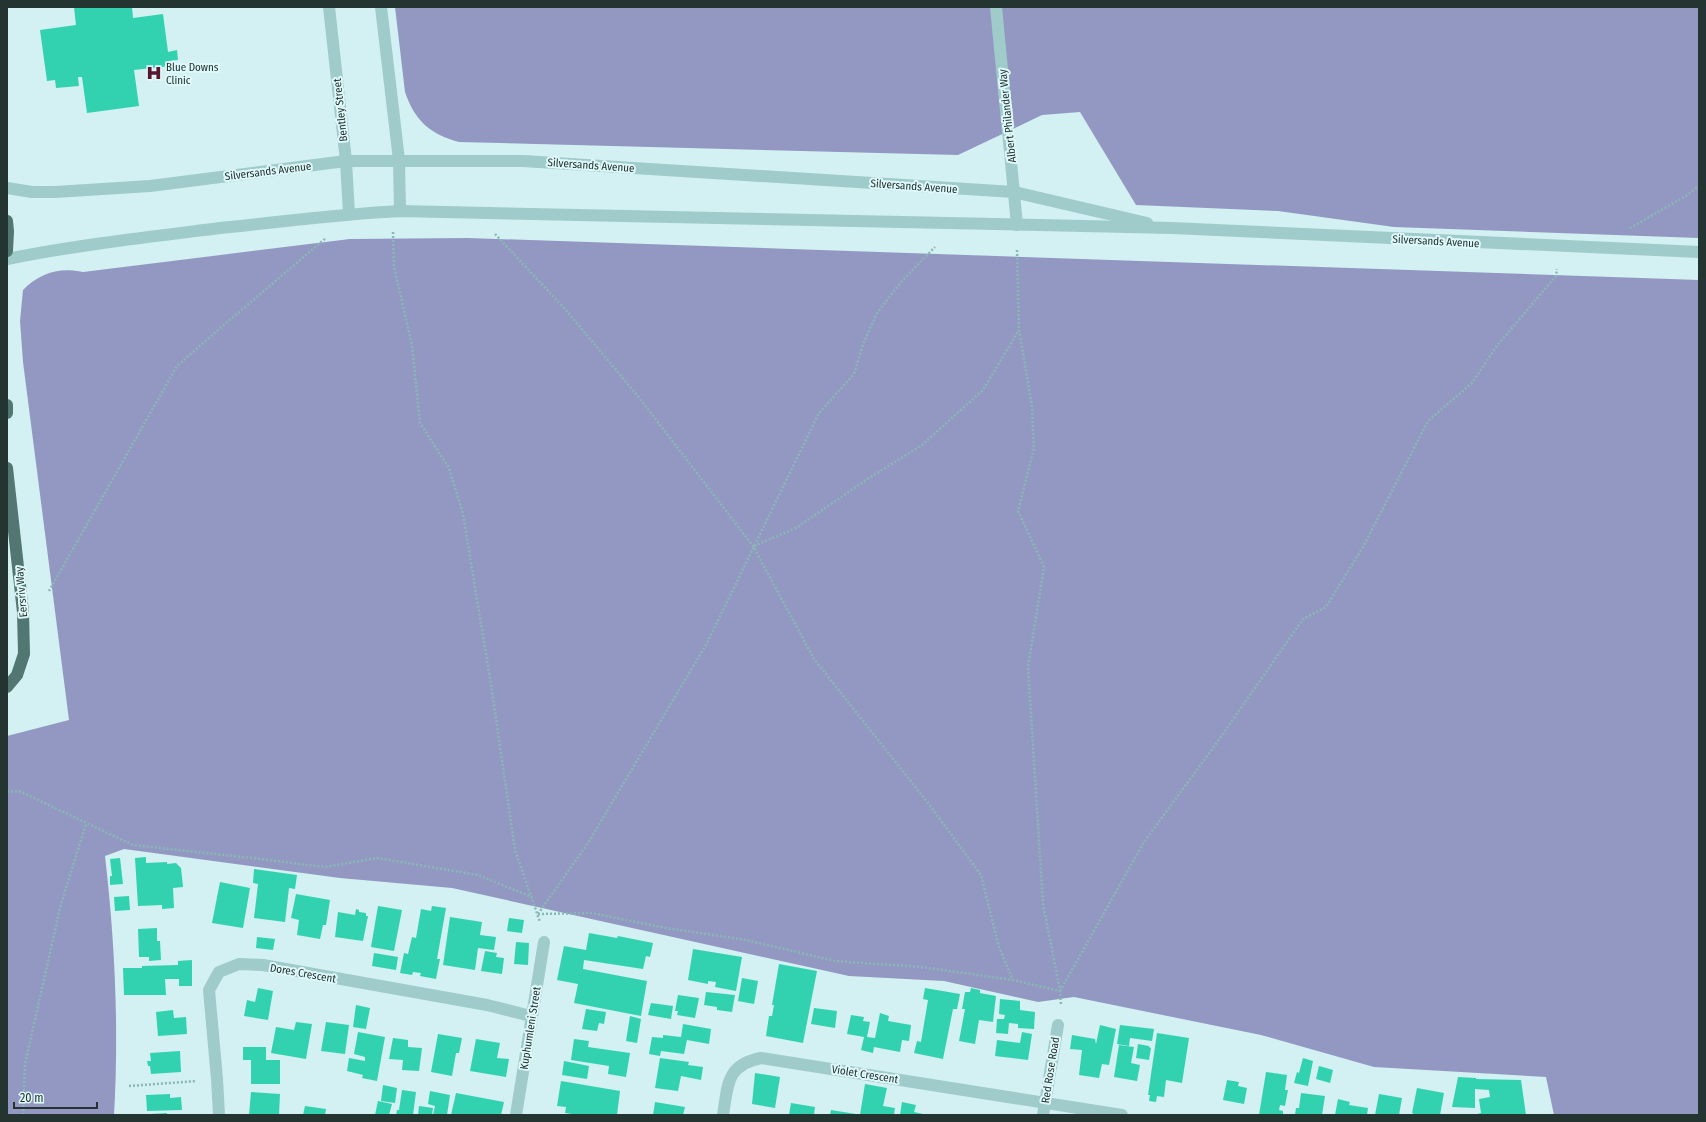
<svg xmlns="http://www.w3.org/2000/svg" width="1706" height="1122" viewBox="0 0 1706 1122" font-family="'Fira Sans Condensed',sans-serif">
	<rect width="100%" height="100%" fill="#d3f0f2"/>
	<g fill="#9398c2">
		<path d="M395 7H1699V238L1394 227 1278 211 1136 205 1080 112 1042 115 958 155 459 142C430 134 415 121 405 92Z"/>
		<path d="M468 238 1699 280V1115H1554L1546 1077 1374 1067 1261 1035 1074 997 1038 1002 944 981 849 976 452 888 340 878 124 849 105 856C115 942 119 1029 114 1115H7V736L69 720 23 362 20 321 23 290C40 273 59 267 83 272L350 239Z"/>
	</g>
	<g fill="#32d2b0">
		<polygon points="74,7 132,7 133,18 163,14 168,52 177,50 178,60 169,61 170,66 134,70 139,106 87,113 82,77 78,77 79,86 56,88 55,80 47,81 40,30 76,25"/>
		<polygon points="146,857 146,863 167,862 167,864 176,863 181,868 183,887 173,888 174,908 162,909 162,905 138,906 135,858"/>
		<polygon points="120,858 123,884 110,885 110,876 112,876 110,859"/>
		<polygon points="254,869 297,875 295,889 289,888 285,922 254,918 258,884 253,883"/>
		<polygon points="220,882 250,888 243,928 212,923"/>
		<polygon points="296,894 330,900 326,925 323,925 320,939 297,935 299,920 291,918"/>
		<polygon points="129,896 130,910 115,911 114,897"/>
		<polygon points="378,906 402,910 394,951 371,947"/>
		<polygon points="432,906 446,908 437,959 440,959 436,979 420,976 421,973 413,972 412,975 400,973 404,953 408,954 412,937 416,938 421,909 431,911"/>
		<polygon points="356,909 359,910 359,912 366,913 366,916 368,916 363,941 335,937 338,912 355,915"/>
		<polygon points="450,917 482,922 480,935 496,937 494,950 478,948 475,970 443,965"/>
		<polygon points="509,918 524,920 522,933 507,931"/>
		<polygon points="157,928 157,941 160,941 161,960 149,961 149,957 139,957 138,929"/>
		<polygon points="589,933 617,938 618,936 653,943 650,957 646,956 643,969 584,960 583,969 647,981 641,1016 574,1003 578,984 557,980 564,946 586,950"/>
		<polygon points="257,937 275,939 273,950 256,948"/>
		<polygon points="516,942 529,943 528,965 514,964"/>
		<polygon points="693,949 742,957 736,991 715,987 716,982 708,981 708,984 688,980"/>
		<polygon points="485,951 497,953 496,957 504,958 502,974 481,971"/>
		<polygon points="374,953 398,957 396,970 372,966"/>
		<polygon points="192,960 192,986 179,986 179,979 165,979 166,995 124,995 123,968 142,968 142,966 178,965 178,961"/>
		<polygon points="779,964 817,971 803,1043 766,1036 769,1016 772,1016 774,1005 772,1005"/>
		<polygon points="742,978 758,981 754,1004 738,1001"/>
		<polygon points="258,988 273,991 268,1020 244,1016 247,1000 255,1002"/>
		<polygon points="925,988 960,994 957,1009 953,1009 943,1059 914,1053 917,1041 921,1042 928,1000 923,999"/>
		<polygon points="971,988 980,990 980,993 996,996 993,1022 979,1020 975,1044 959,1041 965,1009 962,1009 965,992 970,992"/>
		<polygon points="706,992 735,995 732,1012 717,1010 717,1007 704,1005"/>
		<polygon points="678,995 699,998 695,1018 677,1015 678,1011 675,1011"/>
		<polygon points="1000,999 1020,1001 1020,1010 1035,1012 1034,1029 1018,1028 1018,1024 1009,1023 1008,1034 996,1033 997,1019 1004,1019 1005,1015 999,1014"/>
		<polygon points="651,1003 673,1006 671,1019 648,1015"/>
		<polygon points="356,1005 370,1008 366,1029 353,1027"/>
		<polygon points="814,1008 837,1011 835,1028 811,1024"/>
		<polygon points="586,1009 606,1012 604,1024 599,1023 597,1031 582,1029"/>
		<polygon points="173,1010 174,1018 186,1017 187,1034 158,1036 156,1012"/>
		<polygon points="880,1013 889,1016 888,1021 911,1025 909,1041 902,1040 900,1052 874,1047 873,1053 861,1050 864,1037 847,1034 851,1015 864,1017 863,1021 870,1022 867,1037 875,1038"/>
		<polygon points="630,1016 641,1019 637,1043 626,1041"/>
		<polygon points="296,1022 312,1024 306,1059 271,1053 276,1027 294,1030"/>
		<polygon points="326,1022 349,1025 345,1054 321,1051"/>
		<polygon points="683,1024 711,1029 709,1044 687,1040 684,1054 661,1051 660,1056 649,1054 652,1037 663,1038 663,1035 681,1037"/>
		<polygon points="1100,1025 1116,1029 1109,1065 1102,1064 1099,1078 1079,1075 1082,1050 1070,1049 1072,1035 1095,1039 1096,1044"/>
		<polygon points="1120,1025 1154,1029 1152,1041 1130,1038 1129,1046 1117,1044"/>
		<polygon points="358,1032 385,1037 377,1081 362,1078 363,1075 347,1071 349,1058 365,1061 365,1057 354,1054"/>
		<polygon points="1022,1032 1032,1034 1028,1060 995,1056 997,1040 1020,1043"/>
		<polygon points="1157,1033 1189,1038 1182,1083 1166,1080 1164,1097 1157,1096 1156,1102 1149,1101 1150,1095 1148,1095"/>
		<polygon points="438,1034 462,1038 459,1053 456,1053 452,1076 431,1072"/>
		<polygon points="393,1038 408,1040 408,1047 422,1048 419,1071 402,1070 403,1060 389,1059"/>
		<polygon points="476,1039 500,1043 497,1058 509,1059 506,1077 470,1071"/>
		<polygon points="574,1039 589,1041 588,1047 630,1053 626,1077 608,1074 609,1066 571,1060"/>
		<polygon points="1138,1044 1149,1046 1149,1047 1151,1048 1149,1060 1136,1058"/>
		<polygon points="1119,1045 1134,1047 1131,1063 1140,1065 1137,1081 1114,1077"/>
		<polygon points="243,1047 266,1047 266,1060 280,1060 280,1084 251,1084 251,1060 243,1060"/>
		<polygon points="180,1051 181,1072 151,1074 150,1066 148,1066 147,1061 151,1061 150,1053"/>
		<polygon points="660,1058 689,1062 688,1065 703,1067 701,1080 681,1076 678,1091 655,1088"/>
		<polygon points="1303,1058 1313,1061 1308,1086 1294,1083 1297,1072 1299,1073"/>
		<polygon points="564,1061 589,1066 587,1079 562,1075"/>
		<polygon points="1319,1066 1333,1070 1330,1083 1316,1079"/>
		<polygon points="1266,1072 1287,1075 1285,1090 1288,1090 1285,1106 1280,1105 1279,1110 1283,1111 1283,1115 1259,1115"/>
		<polygon points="755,1073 780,1077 775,1108 752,1104"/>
		<polygon points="1458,1077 1476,1078 1476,1079 1521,1080 1526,1115 1474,1115 1481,1113 1479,1099 1490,1097 1489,1090 1475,1089 1475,1108 1452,1107"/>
		<polygon points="1227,1080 1239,1082 1238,1086 1247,1088 1244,1104 1223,1100"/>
		<polygon points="561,1081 620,1091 617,1115 579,1115 565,1113 566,1107 557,1106"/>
		<polygon points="865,1084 887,1088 883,1106 895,1108 894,1115 860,1115"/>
		<polygon points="383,1085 397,1088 395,1103 381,1101"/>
		<polygon points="1417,1088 1444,1093 1440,1115 1416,1115 1412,1113"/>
		<polygon points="402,1090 416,1092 413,1115 396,1115 397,1110 399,1110"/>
		<polygon points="430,1091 450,1095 447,1115 433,1115 435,1106 428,1104"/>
		<polygon points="251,1092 280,1094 279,1115 249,1115"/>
		<polygon points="456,1093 504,1102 501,1115 451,1115"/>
		<polygon points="1301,1093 1325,1096 1322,1115 1295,1115 1296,1108 1299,1108"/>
		<polygon points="170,1094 170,1098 181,1097 182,1110 147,1111 146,1095"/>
		<polygon points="1379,1094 1402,1098 1399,1115 1375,1115"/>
		<polygon points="1338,1099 1350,1102 1349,1105 1368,1108 1367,1115 1335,1115"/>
		<polygon points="378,1101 392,1104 389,1115 375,1115"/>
		<polygon points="655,1102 685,1107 683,1115 653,1115"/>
		<polygon points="902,1102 916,1105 914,1112 928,1115 900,1115"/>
		<polygon points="791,1103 815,1107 814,1115 789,1115"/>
		<polygon points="305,1106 326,1109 325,1115 303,1115"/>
		<polygon points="419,1106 433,1108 432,1115 418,1115"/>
		<polygon points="831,1110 856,1114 855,1115 830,1115"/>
		<polygon points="167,1113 167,1115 150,1115 150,1114"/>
	</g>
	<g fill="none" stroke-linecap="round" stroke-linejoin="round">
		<g stroke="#89b7b6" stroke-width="2.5" stroke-dasharray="2 2" stroke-linecap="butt">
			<polyline points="1630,228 1686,196 1699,186"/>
			<polyline points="393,232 394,267 412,345 420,423 449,468 463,514 492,691 515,850 540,922"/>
			<polyline points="495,234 565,309 637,395 753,546 814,659 928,803 981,875 999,947 1013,980 1060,991 1061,1005"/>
			<polyline points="1017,250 1019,329 1032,407 1034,448 1018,511 1044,567 1028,667 1043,904 1060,990"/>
			<polyline points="754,546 796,528 866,480 922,445 983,390 1019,330"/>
			<polyline points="49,591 177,366 219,329 326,238"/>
			<polyline points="7,792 19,791 133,845 243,857 325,867 377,858 478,875 532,897"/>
			<polyline points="538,914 588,843 707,643 819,413 854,374 863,344 877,313 901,282 935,247"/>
			<polyline points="538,914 591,913 666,928 746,940 835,961 921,967 1013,980"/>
			<polyline points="1060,991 1144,842 1213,748 1303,619 1326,607 1363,547 1428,421 1472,383 1496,347 1556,276 1557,269"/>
			<polyline points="129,1086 197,1081"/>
			<polyline points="23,1115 25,1064 61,904 86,824"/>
		</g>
		<g stroke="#9fcbcb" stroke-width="12">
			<polyline points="329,7 346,161 349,214"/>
			<polyline points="381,7 399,160 400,211"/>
			<polyline points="996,7 1017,225"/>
			<polyline points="7,188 32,192 55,192 150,186 346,161 523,161 1014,192 1147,223"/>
			<path d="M7 259C77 245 148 237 220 228 280 222 340 214 400 211L1172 228 1699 252"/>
			<polyline points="219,1115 217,1079 209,990 219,972 239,964 263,965 487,1005 531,1016"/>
			<polyline points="516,1115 544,942"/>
			<path d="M723 1115C728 1085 726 1065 761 1058L1122 1115"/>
			<polyline points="1043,1115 1058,1025"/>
		</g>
		<g stroke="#527773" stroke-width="12">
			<polyline points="7,221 8,231 7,251"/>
			<polyline points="7,405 7,413"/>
			<polyline points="7,468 23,612 24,654 17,675 7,687"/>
		</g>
	</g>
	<defs>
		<symbol id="hospital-bare" viewBox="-9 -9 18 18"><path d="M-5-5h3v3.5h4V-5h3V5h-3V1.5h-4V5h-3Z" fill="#58162f" stroke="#dff8fa" stroke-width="2.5" paint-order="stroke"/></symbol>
	</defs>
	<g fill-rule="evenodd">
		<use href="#hospital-bare" x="143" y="62" width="22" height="22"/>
	</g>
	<g text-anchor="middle" stroke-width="4" stroke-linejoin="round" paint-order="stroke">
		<g font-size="11" fill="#233431" stroke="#dff8fa" text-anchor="start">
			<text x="166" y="71">Blue Downs<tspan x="166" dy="13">Clinic</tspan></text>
		</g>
		<g font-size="11" fill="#233431" stroke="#dff8fa">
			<text transform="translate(340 110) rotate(-96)" y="4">Bentley Street</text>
			<text transform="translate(1007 116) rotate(-96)" y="4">Albert Philander Way</text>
			<text transform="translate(591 165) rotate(4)" y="4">Silversands Avenue</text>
			<text transform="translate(268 171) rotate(-7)" y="4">Silversands Avenue</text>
			<text transform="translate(914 186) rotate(4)" y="4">Silversands Avenue</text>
			<text transform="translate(1436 241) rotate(3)" y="4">Silversands Avenue</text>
			<text transform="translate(21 592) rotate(-95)" y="4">Eersriv Way</text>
			<text transform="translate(303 973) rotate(10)" y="4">Dores Crescent</text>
			<text transform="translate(530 1028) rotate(-81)" y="4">Kuphumleni Street</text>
			<text transform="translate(1050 1070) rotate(-81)" y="4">Red Rose Road</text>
			<text transform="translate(865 1074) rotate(9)" y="4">Violet Crescent</text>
		</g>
	</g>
	<rect width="1706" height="1122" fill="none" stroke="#233431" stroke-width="16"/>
	<path d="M14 1102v6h83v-6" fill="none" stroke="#233431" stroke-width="2"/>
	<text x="20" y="1102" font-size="12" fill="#233431" stroke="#dff8fa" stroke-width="3" paint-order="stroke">20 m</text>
</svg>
